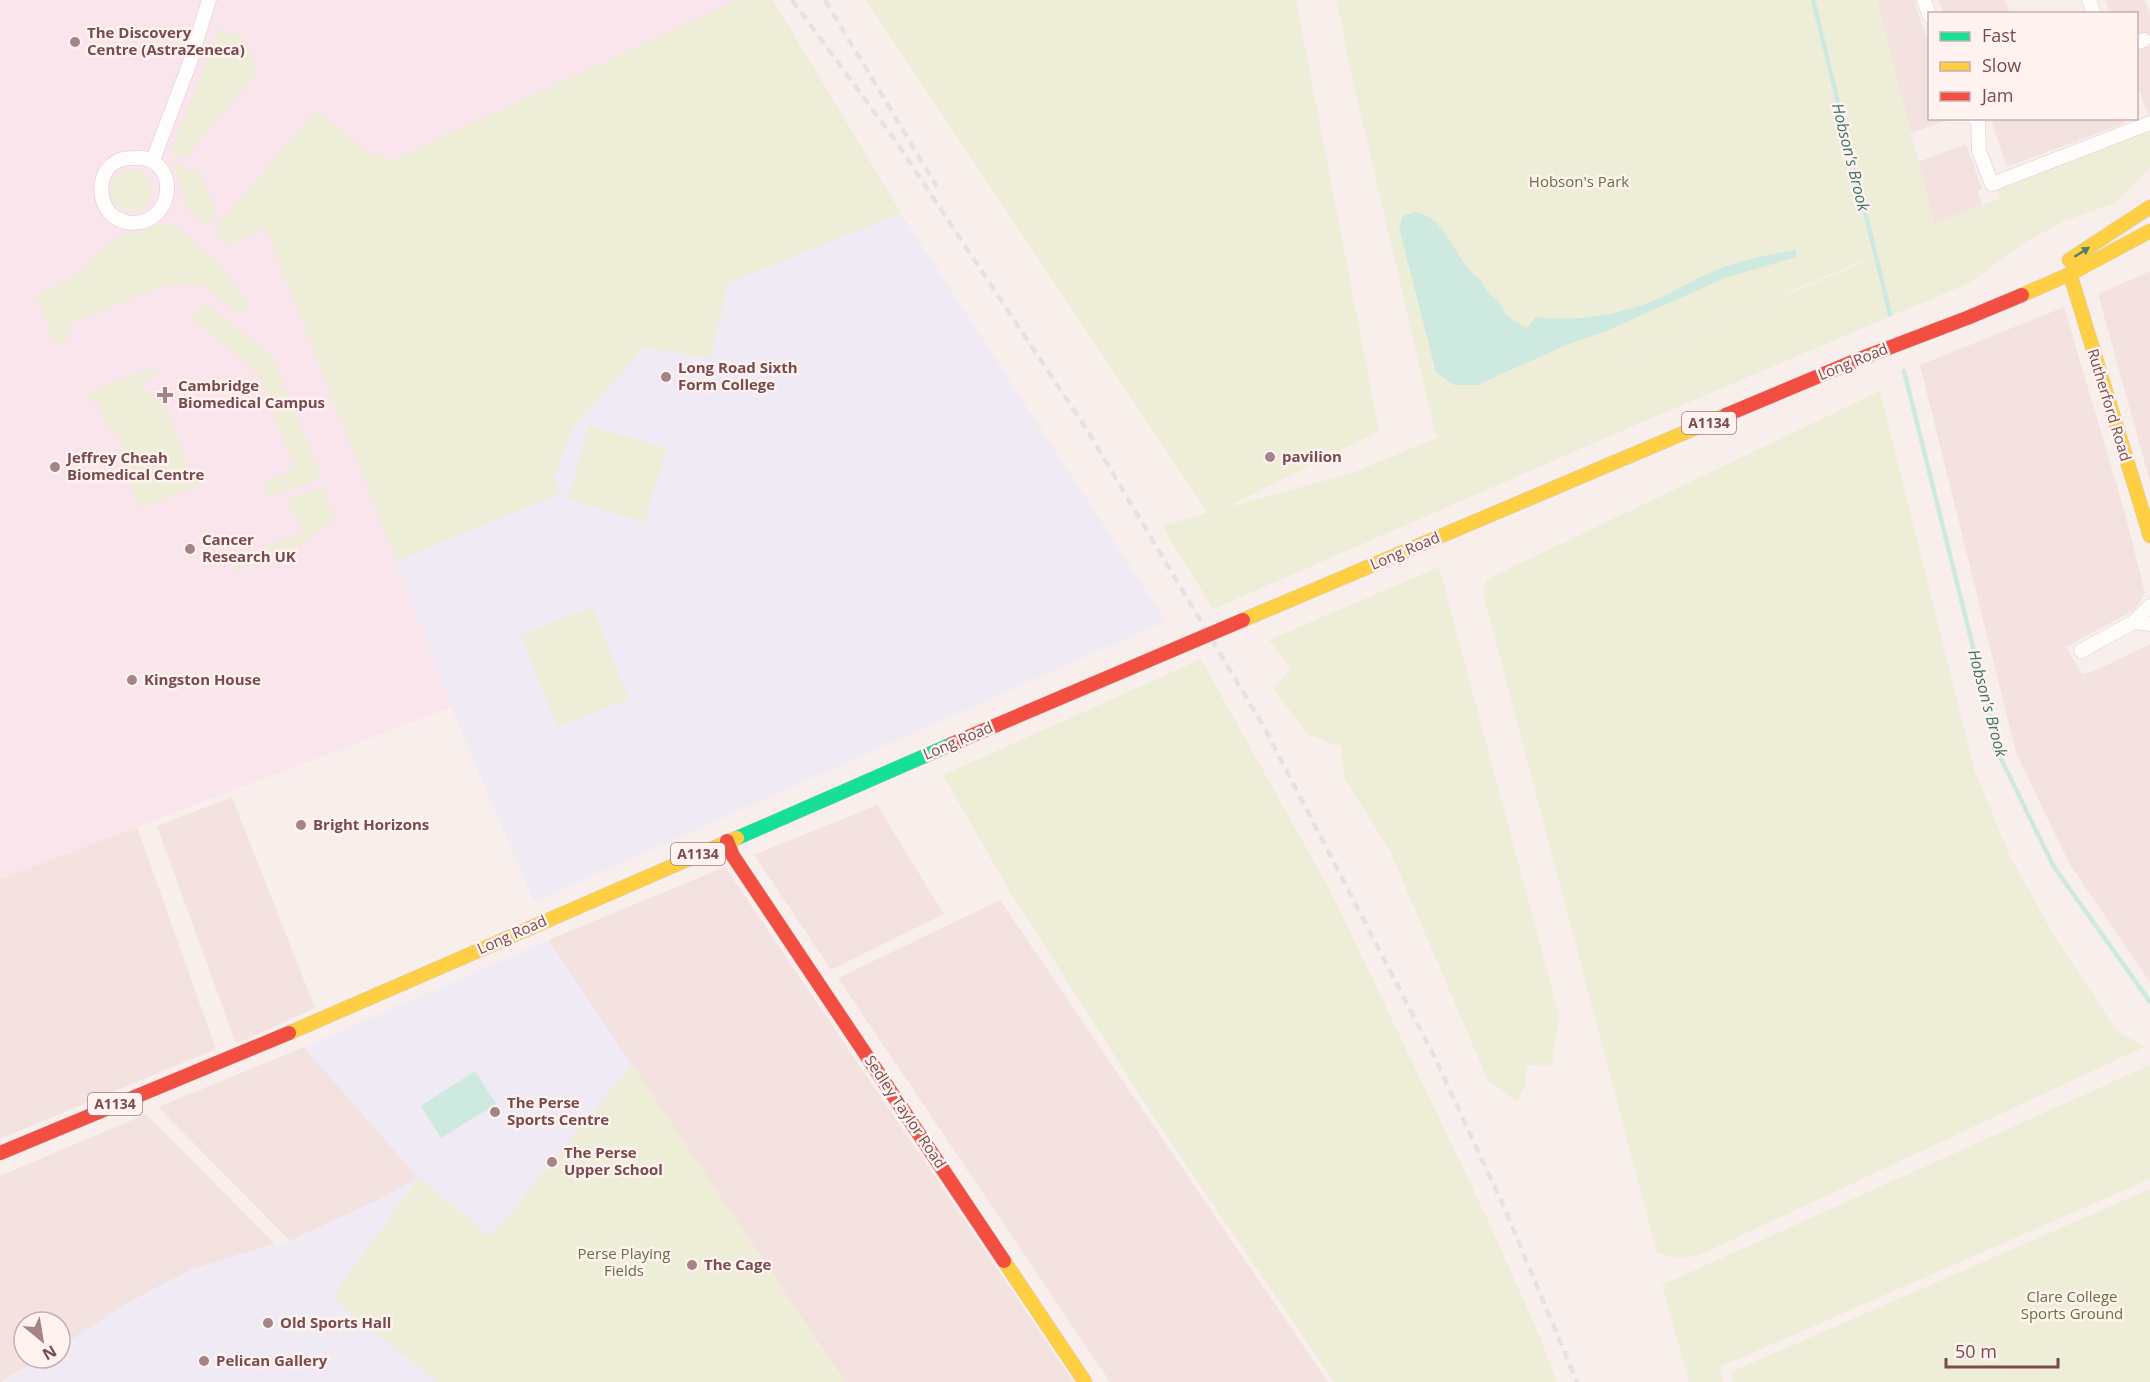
<svg xmlns="http://www.w3.org/2000/svg" width="2150" height="1382" viewBox="0 0 2150 1382" font-family="'Open Sans',sans-serif">
	<rect width="100%" height="100%" fill="#f8efed"/>
	<g fill="#f4e2e0">
		<polygon points="1877,0 1915,0 1919,17 1929,41 1930,118 1951,119 1911,133"/>
		<polygon points="1938,0 2005,0 2010,13 1944,13"/>
		<polygon points="2105,0 2145,0 2150,13 2150,33 2137,38 2136,14 2110,13"/>
		<polygon points="2150,46 2150,114 2148,114 2137,85 2136,51"/>
		<polygon points="2123,118 2125,123 2007,167 1991,121 1986,122 1984,119"/>
		<polygon points="1966,144 1982,189 1978,191 1982,205 1934,224 1918,162"/>
		<polygon points="2150,271 2150,482 2098,294"/>
		<polygon points="2064,307 2125,513 2145,593 2135,610 2066,647 2082,674 2097,670 2150,644 2150,982 2070,865 2016,753 1920,365"/>
		<polygon points="232,797 315,1008 236,1044 157,826"/>
		<polygon points="877,805 944,914 831,970 754,855"/>
		<polygon points="137,827 216,1049 0,1139 0,879"/>
		<polygon points="725,867 822,1010 1074,1382 845,1382 548,940"/>
		<polygon points="1000,900 1123,1081 1328,1382 1110,1382 838,978"/>
		<polygon points="304,1047 419,1178 376,1201 290,1241 158,1107"/>
		<polygon points="146,1114 275,1244 195,1268 122,1306 60,1347 60,1322 24,1322 24,1358 42,1358 0,1382 0,1176"/>
	</g>
	<g fill="#efeaf4">
		<polygon points="737,0 773,0 901,213 1166,621 534,902 456,719 263,220"/>
		<polygon points="548,940 845,1382 4,1382 42,1358 60,1358 60,1347 122,1306 163,1284 195,1268 290,1241 376,1201 418,1178 304,1047"/>
	</g>
	<polygon fill="#fae5ed" points="0,0 737,0 263,220 452,707 0,879"/>
	<g fill="#eeedd8" fill-rule="evenodd">
		<polygon points="737,0 773,0 901,213 728,283 710,358 644,347 572,429 555,477 559,494 396,561 266,229 227,245 213,231 316,110 369,153 393,160"/>
		<path d="M865 0H1296L1379 431 1225 508 1352 473 1444 435 1443 434 1436 437 1350 68 1337 0H1877L1934 224 2000 198 1997 189 2150 131V168L2117 202 2062 222 2028 241 1969 283 1638 424 1213 609 1162 526 1207 513ZM1863 261V263L1630 358H1631Z"/>
		<polygon points="219,29 239,35 251,53 257,73 186,158 171,152"/>
		<polygon points="171,161 201,174 217,214 206,226 190,211 181,199 184,192"/>
		<circle cx="131" cy="191" r="21"/>
		<polygon points="161,223 176,226 214,258 249,306 237,313 203,285 167,285 72,323 67,341 55,345 36,295 52,288 80,273 106,246 122,235 141,231"/>
		<polygon points="204,303 271,354 322,478 268,497 262,483 285,474 294,466 259,377 245,362 191,318"/>
		<polygon points="153,367 155,376 142,382 146,394 153,392 157,404 164,400 189,471 197,469 203,484 140,508 130,482 124,484 118,469 123,467 118,453 123,450 114,427 108,429 98,401 90,403 86,393"/>
		<polygon points="1880,391 1974,769 2011,858 2055,937 2116,1030 2144,1047 1697,1256 1678,1258 1657,1253 1483,593 1486,581 1500,573"/>
		<polygon points="589,426 667,448 644,522 568,499"/>
		<polygon points="322,487 334,520 295,548 236,571 229,554 245,548 248,554 304,531 285,500"/>
		<polygon points="1439,567 1559,1015 1552,1066 1526,1065 1525,1086 1517,1102 1488,1081 1389,849 1344,778 1341,747 1307,734 1273,688 1291,669 1269,640"/>
		<polygon points="592,607 629,699 557,727 521,635"/>
		<polygon points="1201,659 1332,894 1486,1216 1538,1332 1557,1382 1334,1382 1157,1122 1009,890 943,775"/>
		<polygon points="632,1064 845,1382 437,1382 332,1297 419,1178 491,1237"/>
		<polygon points="2150,1065 2150,1179 1720,1367 1723,1382 1689,1382 1662,1285"/>
		<polygon points="2150,1189 2150,1382 1733,1382 1731,1372"/>
	</g>
	<g fill="#cee9e0">
		<path d="M1415 212C1450 218 1454 264 1482 281 1487 298 1499 295 1505 314L1527 329 1535 317C1572 322 1613 316 1648 303 1674 293 1697 276 1724 267 1747 259 1771 254 1796 250V257L1725 278 1606 331 1566 345 1477 385H1454L1436 372 1399 228 1403 216Z"/>
		<polygon points="475,1071 496,1104 441,1138 421,1106"/>
	</g>
	<g fill="none" stroke-linecap="round" stroke-linejoin="round">
		<g stroke="#cee9e0" stroke-width="4.5">
			<polyline points="1813,0 1890,314"/>
			<polyline points="1904,371 2001,759 2054,867 2150,1002"/>
		</g>
		<defs>
			<g id="street">
				<polyline points="1924,0 1930,17"/>
				<polyline points="2089,0 2094,14"/>
				<polyline points="2136,43 2144,40"/>
				<polyline points="1975,118 1978,122 1979,151 1992,184 2150,123"/>
				<path d="M142 158C180 164 173 222 134 223 127 223 118 220 112 215 95 200 98 165 123 159 129 158 136 158 142 158Z"/>
				<polyline points="153,160 189,65 209,0"/>
				<polyline points="2150,606 2134,622 2150,624"/>
				<polyline points="2081,651 2134,622"/>
			</g>
			<polyline id="fast" points="737,838 952,744"/>
			<g id="slow">
				<polyline points="2069,260 2150,207"/>
				<polyline points="2070,274 2150,536"/>
				<polyline points="2022,295 2070,274 2150,231"/>
				<polyline points="1243,620 1726,415"/>
				<polyline points="289,1033 737,838"/>
				<polyline points="1004,1261 1085,1382"/>
			</g>
			<g id="jam">
				<polyline points="1726,415 1862,358 1967,318 2022,295"/>
				<polyline points="952,744 1189,643"/>
				<polyline points="727,841 733,856 1004,1261"/>
				<polyline points="0,1153 289,1033"/>
			</g>
		</defs>
		<use href="#street" stroke="#d9cccb" stroke-width="15"/>
		<use href="#fast" stroke="#d9cbca" stroke-width="15"/>
		<use href="#slow" stroke="#d9cbca" stroke-width="15"/>
		<use href="#jam" stroke="#d9cbca" stroke-width="15"/>
		<use href="#street" stroke="#fefdfc" stroke-width="14"/>
		<use href="#fast" stroke="#16e098" stroke-width="14"/>
		<use href="#slow" stroke="#ffcf43" stroke-width="14"/>
		<use href="#jam" stroke="#f24e42" stroke-width="14"/>
		<g stroke="#e4e2e5" stroke-width="4.5" stroke-dasharray="9 6" stroke-linecap="butt">
			<polyline points="792,0 895,140 1087,430 1265,729 1434,1056 1503,1205 1577,1382"/>
			<polyline points="825,0 937,187"/>
		</g>
		<defs>
			<polyline id="jam-bridge" points="1189,643 1243,620"/>
		</defs>
		<use href="#jam-bridge" stroke="#dacbcc" stroke-width="15" stroke-linecap="butt"/>
		<use href="#jam-bridge" stroke="#f24e42" stroke-width="14"/>
	</g>
	<defs><path id="oneway-solid" d="M-6-.8H1V-3.2L6.5 0L1 3.2V.8H-6Z" transform="scale(1.5)"/></defs>
	<use fill="#567f69" href="#oneway-solid" transform="translate(2082 252) rotate(-32)"/>
	<g fill="#a58487" stroke="#fff2ef" stroke-width="2">
		<circle cx="75" cy="42" r="6"/>
		<circle cx="666" cy="377" r="6"/>
		<path d="M162 386h6v6h6v6h-6v6h-6v-6h-6v-6h6z"/>
		<circle cx="1270" cy="457" r="6"/>
		<circle cx="55" cy="467" r="6"/>
		<circle cx="190" cy="549" r="6"/>
		<circle cx="132" cy="680" r="6"/>
		<circle cx="301" cy="825" r="6"/>
		<circle cx="495" cy="1112" r="6"/>
		<circle cx="552" cy="1162" r="6"/>
		<circle cx="692" cy="1265" r="6"/>
		<circle cx="268" cy="1323" r="6"/>
		<circle cx="204" cy="1361" r="6"/>
	</g>
	<g text-anchor="middle" stroke-width="5" stroke-linejoin="round" paint-order="stroke">
		<g fill="#fff2ef" stroke="#a07d80" stroke-width="1.5">
			<rect x="1682" y="412" width="54" height="22" rx="4.5"/>
			<rect x="671" y="843" width="54" height="22" rx="4.5"/>
			<rect x="88" y="1093" width="54" height="22" rx="4.5"/>
		</g>
		<g font-size="14" font-weight="bold" fill="#784b50">
			<text x="1709" y="428">A1134</text>
			<text x="698" y="859">A1134</text>
			<text x="115" y="1109">A1134</text>
		</g>
		<g font-size="15" font-weight="bold" fill="#784b50" stroke="#fff2ef" text-anchor="start">
			<text x="87" y="38">The Discovery<tspan x="87" dy="17">Centre (AstraZeneca)</tspan></text>
			<text x="678" y="373">Long Road Sixth<tspan x="678" dy="17">Form College</tspan></text>
			<text x="178" y="391">Cambridge<tspan x="178" dy="17">Biomedical Campus</tspan></text>
			<text x="1282" y="462">pavilion</text>
			<text x="67" y="463">Jeffrey Cheah<tspan x="67" dy="17">Biomedical Centre</tspan></text>
			<text x="202" y="545">Cancer<tspan x="202" dy="17">Research UK</tspan></text>
			<text x="144" y="685">Kingston House</text>
			<text x="313" y="830">Bright Horizons</text>
			<text x="507" y="1108">The Perse<tspan x="507" dy="17">Sports Centre</tspan></text>
			<text x="564" y="1158">The Perse<tspan x="564" dy="17">Upper School</tspan></text>
			<text x="704" y="1270">The Cage</text>
			<text x="280" y="1328">Old Sports Hall</text>
			<text x="216" y="1366">Pelican Gallery</text>
		</g>
		<g font-size="15" fill="#64723e" stroke="#fff2ef">
			<text x="1579" y="187">Hobson's Park</text>
			<text x="624" y="1259">Perse Playing<tspan x="624" dy="17">Fields</tspan></text>
			<text x="2072" y="1302">Clare College<tspan x="2072" dy="17">Sports Ground</tspan></text>
		</g>
		<g font-size="15" fill="#784b50" stroke="#fff2ef">
			<text transform="translate(1853 362) rotate(-22)" y="5">Long Road</text>
			<text transform="translate(2109 405) rotate(73)" y="5">Rutherford Road</text>
			<text transform="translate(1405 551) rotate(-23)" y="5">Long Road</text>
			<text transform="translate(958 741) rotate(-23)" y="5">Long Road</text>
			<text transform="translate(512 935) rotate(-24)" y="5">Long Road</text>
			<text transform="translate(905 1112) rotate(56)" y="5">Sedley Taylor Road</text>
		</g>
		<g font-size="16" font-style="italic" fill="#3c7665" stroke="#fff2ef">
			<text transform="translate(1851 157) rotate(76)" y="6">Hobson's Brook</text>
			<text transform="translate(1988 703) rotate(75)" y="6">Hobson's Brook</text>
		</g>
	</g>
	<rect x="1928" y="12" width="210" height="108" fill="#fff2ef" stroke="#c9afaf" stroke-width="1.5"/>
	<rect x="1940" y="32" width="30" height="9" fill="#16e098" stroke="#c9afaf" stroke-width="1.5"/>
	<text x="1982" y="42" font-size="18" fill="#784b50">Fast</text>
	<rect x="1940" y="62" width="30" height="9" fill="#ffcf43" stroke="#c9afaf" stroke-width="1.5"/>
	<text x="1982" y="72" font-size="18" fill="#784b50">Slow</text>
	<rect x="1940" y="92" width="30" height="9" fill="#f24e42" stroke="#c9afaf" stroke-width="1.5"/>
	<text x="1982" y="102" font-size="18" fill="#784b50">Jam</text>
	<g transform="translate(42 1340) rotate(150)"><circle r="28" fill="#fff2ef" stroke="#c9afaf" stroke-width="1.5"/>
	<path d="M0-4.5L10 22L0 15L-10 22Z" fill="#a58487"/>
	<text y="-9" font-size="16" font-weight="bold" text-anchor="middle" fill="#784b50">N</text>
	</g>
	<path d="M1946 1358v9h112v-9" fill="none" stroke="#784b50" stroke-width="3"/>
	<text x="1955" y="1358" font-size="18" fill="#784b50" stroke="#fff2ef" stroke-width="4.5" paint-order="stroke">50 m</text>
</svg>
